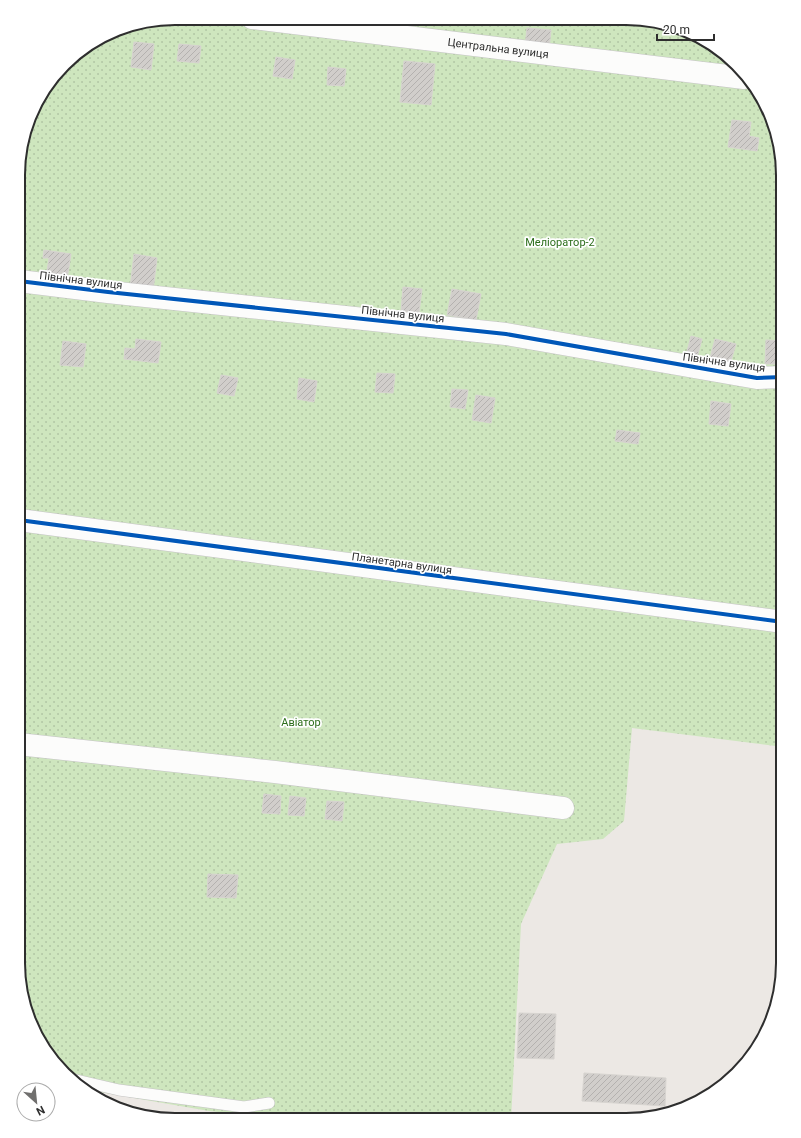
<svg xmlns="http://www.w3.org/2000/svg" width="801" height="1138" viewBox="0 0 801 1138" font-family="Roboto,sans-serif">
	<defs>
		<pattern id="garden-dots" width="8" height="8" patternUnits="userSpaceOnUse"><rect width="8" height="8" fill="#cee6be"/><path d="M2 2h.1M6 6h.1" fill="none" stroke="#b1c6a4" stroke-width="1.8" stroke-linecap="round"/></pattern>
		<pattern id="building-hatch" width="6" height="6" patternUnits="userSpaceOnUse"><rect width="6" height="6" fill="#d1cecb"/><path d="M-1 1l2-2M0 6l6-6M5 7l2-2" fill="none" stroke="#b4b1af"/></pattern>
	</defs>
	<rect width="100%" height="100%" fill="#ece8e4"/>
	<polygon fill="url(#garden-dots)" points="175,18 647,19 686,30 721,50 767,106 783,175 783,747 632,728 624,821 603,839 557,844 521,924 511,1120 284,1119 209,1111 82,1089 34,1032 18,963 19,154 39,97 72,57 124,26"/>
	<g fill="url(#building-hatch)" stroke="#d7d4d0">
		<polygon points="527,28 551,30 549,49 525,47"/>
		<polygon points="134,42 154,44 151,70 131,67"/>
		<polygon points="179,44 201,46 199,63 177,61"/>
		<polygon points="276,57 295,60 292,79 273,76"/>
		<polygon points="404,61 435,64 431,105 400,102"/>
		<polygon points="328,67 346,69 344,86 327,85"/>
		<polygon points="732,120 751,122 749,136 759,138 757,151 728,147"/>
		<polygon points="44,250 71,254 67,280 46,277 49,258 43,258"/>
		<polygon points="134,254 157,258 153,291 130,288"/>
		<polygon points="403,287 422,289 419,313 401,311"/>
		<polygon points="452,289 481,294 476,320 447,315"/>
		<polygon points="691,336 702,339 697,358 686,355"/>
		<polygon points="136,339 161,342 158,363 124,359 125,348 135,349"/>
		<polygon points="715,339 736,344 730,364 710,358"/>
		<polygon points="766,340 783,341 783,364 765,364"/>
		<polygon points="63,341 86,344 83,367 60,365"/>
		<polygon points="377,373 395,374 393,393 375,392"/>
		<polygon points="221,375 238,378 234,396 217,393"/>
		<polygon points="299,378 317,381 314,402 297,399"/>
		<polygon points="452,389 468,390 465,409 450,407"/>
		<polygon points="476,395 495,398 491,423 472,420"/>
		<polygon points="711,401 731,404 728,426 709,424"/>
		<polygon points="617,430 640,433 638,444 615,441"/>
		<polygon points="264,794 281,796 280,814 262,813"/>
		<polygon points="290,796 306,798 304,816 288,815"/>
		<polygon points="327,801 344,802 342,821 325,819"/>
		<polygon points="208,874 238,875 236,898 207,897"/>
		<polygon points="519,1013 556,1014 554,1059 517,1058"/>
		<polygon points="584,1073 666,1078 665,1106 582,1101"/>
	</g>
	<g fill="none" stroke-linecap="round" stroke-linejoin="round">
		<defs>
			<polyline id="lane" points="72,1079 119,1090 244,1107 269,1103"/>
			<g id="street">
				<path id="s1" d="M252 18 744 78"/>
				<polyline points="19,281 108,292 506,334 757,378 783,377"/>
				<polyline points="19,520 783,622"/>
				<polyline points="18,744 275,772 563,808"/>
			</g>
		</defs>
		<use href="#lane" stroke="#c5c4c5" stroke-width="12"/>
		<use href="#street" stroke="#c5c4c5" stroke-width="23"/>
		<use href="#lane" stroke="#fcfcfb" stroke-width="11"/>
		<use href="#street" stroke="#fcfcfb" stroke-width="22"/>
		<defs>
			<g id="cycleway">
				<polyline points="19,281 108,292 506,334 757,378 783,377"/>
				<polyline points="19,520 783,622"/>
			</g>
		</defs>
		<use href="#cycleway" stroke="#fff" stroke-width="6"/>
		<use href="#cycleway" stroke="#0057b8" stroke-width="4"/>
	</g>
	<g text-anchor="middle" stroke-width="3.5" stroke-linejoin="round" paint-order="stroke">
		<g font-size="11" fill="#2e2e2e" stroke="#fff">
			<text dy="4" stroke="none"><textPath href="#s1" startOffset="248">Центральна вулиця</textPath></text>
			<text transform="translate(81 280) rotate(7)" y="4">Північна вулиця</text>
			<text transform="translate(403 314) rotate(6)" y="4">Північна вулиця</text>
			<text transform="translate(724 362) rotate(8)" y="4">Північна вулиця</text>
			<text transform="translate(402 563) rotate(8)" y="4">Планетарна вулиця</text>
		</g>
		<g font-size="11" fill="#2c6e1b" stroke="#fff">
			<text x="560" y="246">Меліоратор-2</text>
			<text x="301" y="726">Авіатор</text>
		</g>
	</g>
	<path d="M0 0H801V1138H0ZM175 25H626A150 150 0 0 1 776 175V963A150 150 0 0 1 626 1113H175A150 150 0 0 1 25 963V175A150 150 0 0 1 175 25Z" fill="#fff" fill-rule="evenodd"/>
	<path fill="none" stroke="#2e2e2e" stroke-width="2" d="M175 25H626A150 150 0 0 1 776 175V963A150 150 0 0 1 626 1113H175A150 150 0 0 1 25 963V175A150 150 0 0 1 175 25Z"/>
	<g transform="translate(36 1102) rotate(153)"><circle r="19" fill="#ffffff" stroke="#ababab"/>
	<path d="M0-3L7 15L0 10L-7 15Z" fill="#706f6e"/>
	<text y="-6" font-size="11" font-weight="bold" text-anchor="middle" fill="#2e2e2e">N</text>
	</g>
	<path d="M657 34v6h57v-6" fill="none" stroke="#2e2e2e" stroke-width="2"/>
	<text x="663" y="34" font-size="12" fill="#2e2e2e" stroke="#ffffff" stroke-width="3" paint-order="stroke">20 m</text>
</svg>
